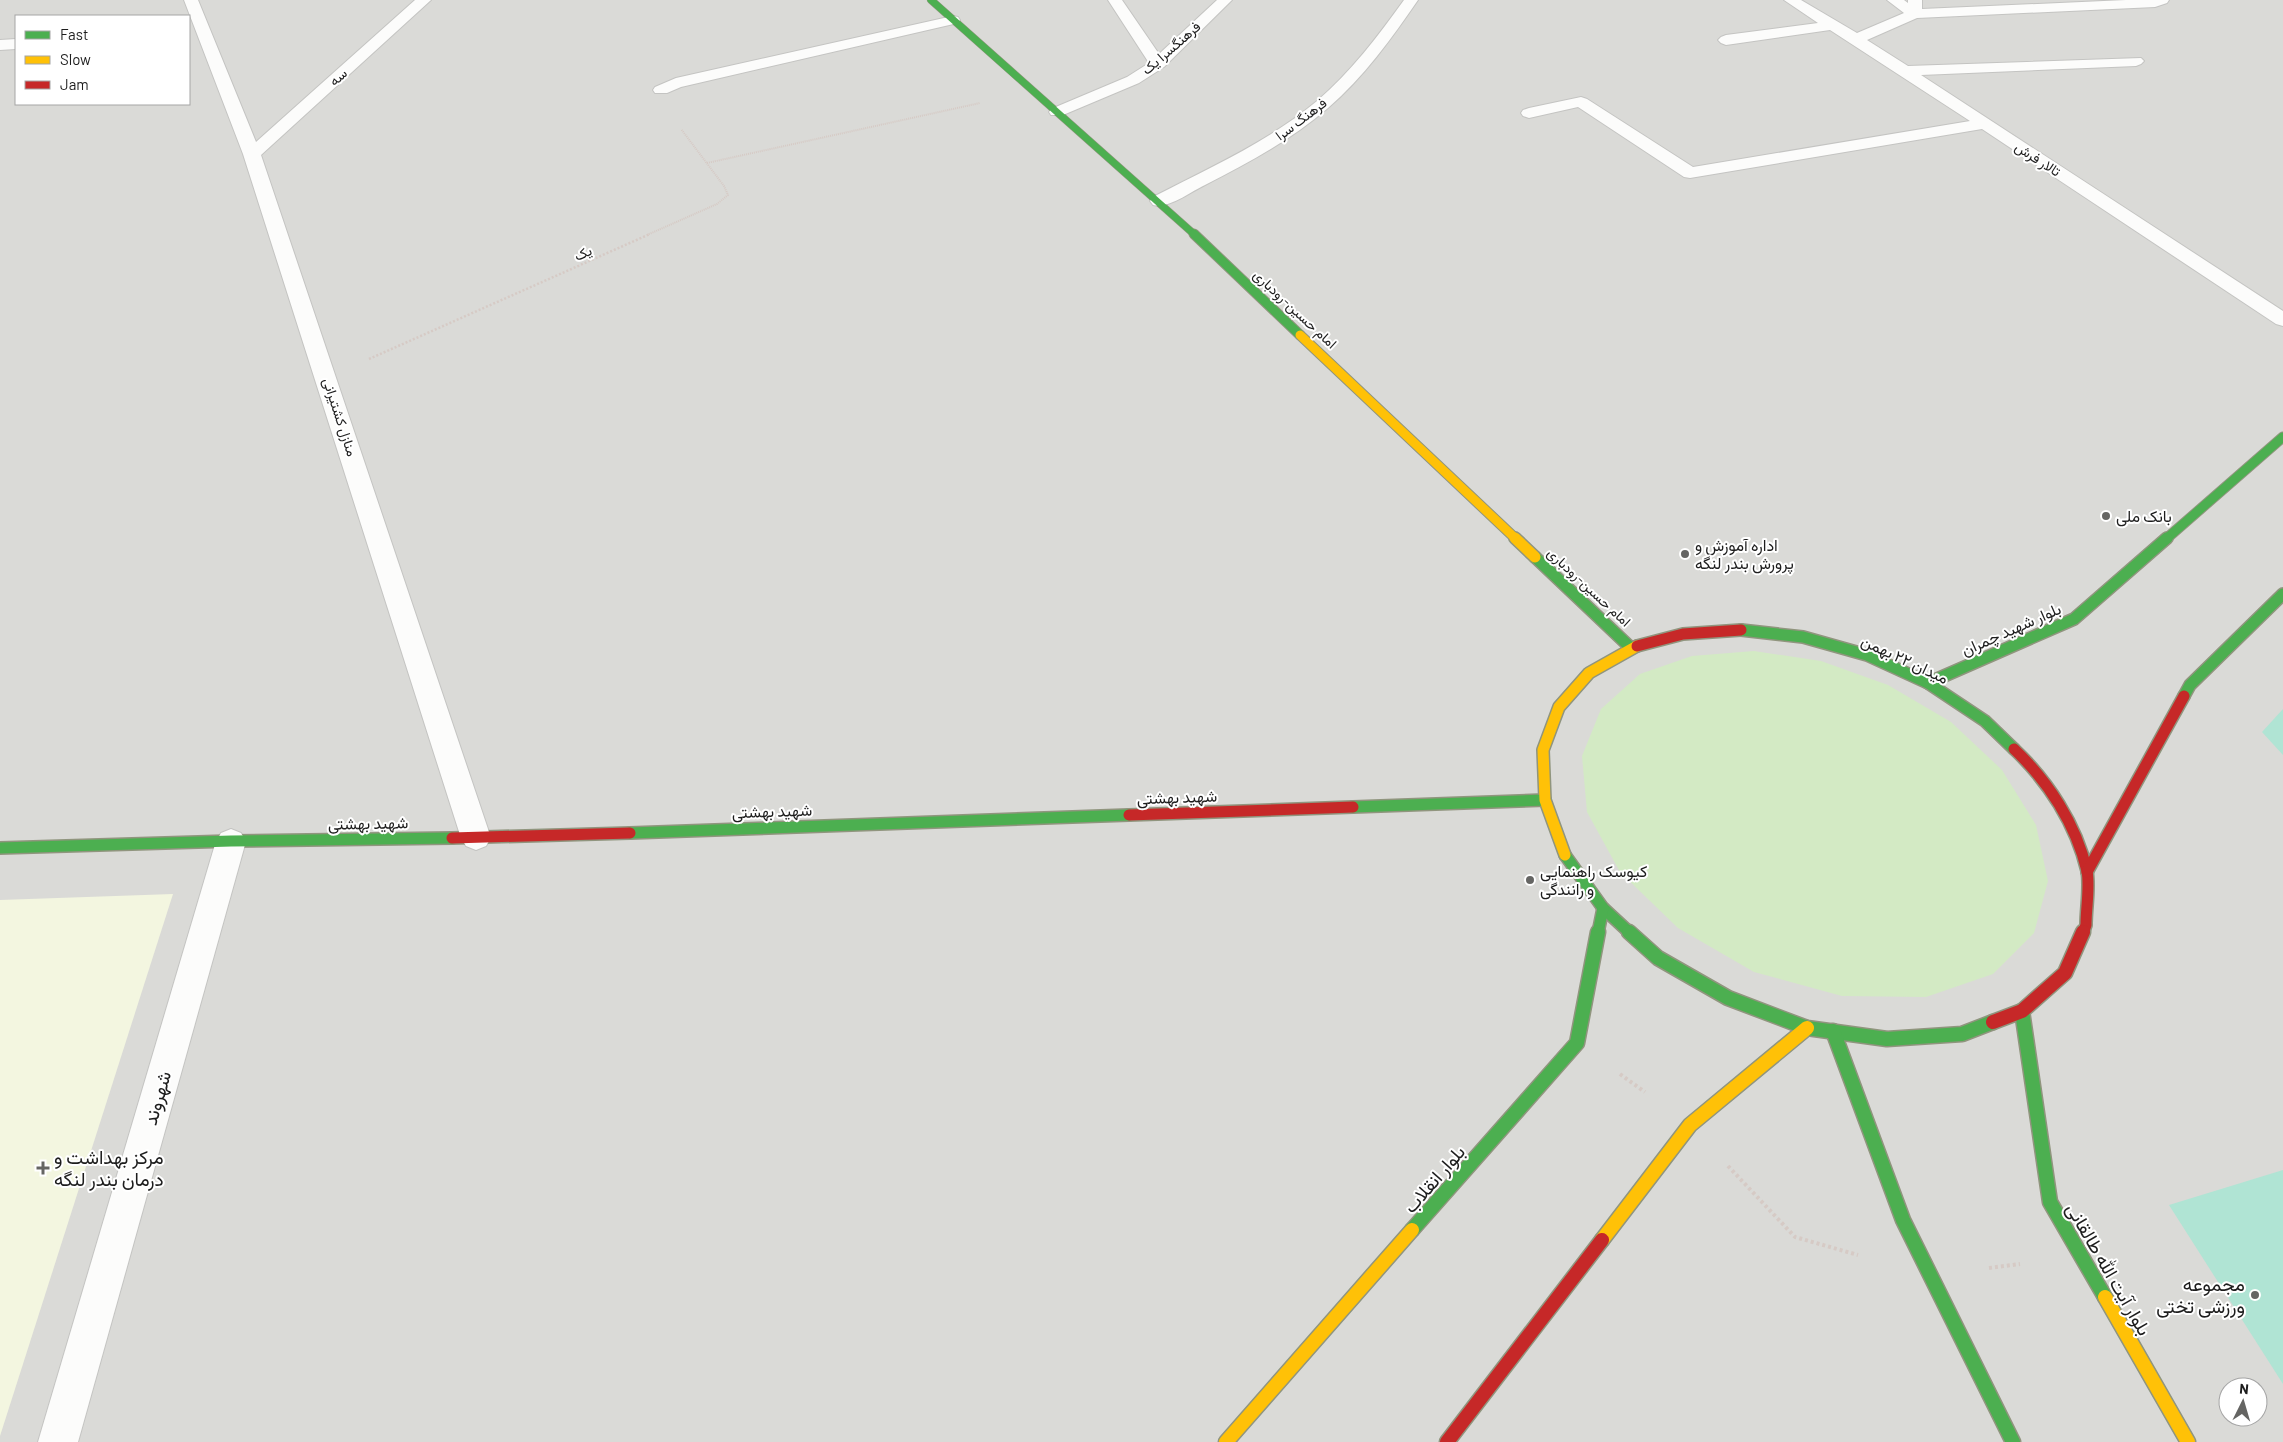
<svg xmlns="http://www.w3.org/2000/svg" width="2283" height="1442" viewBox="0 0 2283 1442" font-family="Barlow,Vazirmatn,sans-serif">
	<rect width="100%" height="100%" fill="#ebebe6"/>
	<path fill="#dadad7" fill-rule="evenodd" d="M0 0H2283V1442H0ZM16 16H189V104H16ZM2228 1387H2258V1417H2228Z"/>
	<polygon fill="#f3f6e0" points="173,894 0,1436 0,900"/>
	<polygon fill="#d3eac4" points="1754,651 1821,661 1888,685 1951,722 2002,770 2036,825 2048,881 2034,933 1993,974 1926,997 1842,996 1754,972 1678,928 1620,872 1587,812 1582,756 1601,709 1640,674 1692,656"/>
	<g fill="#b0e4d4">
		<polygon points="2283,709 2283,755 2262,732"/>
		<polygon points="2283,1170 2283,1384 2169,1205"/>
	</g>
	<g fill="none" stroke-linecap="round" stroke-linejoin="round">
		<defs>
			<g id="street">
				<polygon points="184,0 198,0 256,142 415,0 431,0 261,155 491,838 486,846 476,850 466,846 461,838 243,154"/>
				<polygon points="1108,0 1122,0 1159,54 1217,0 1232,0 1164,67 1139,83 1063,115 1051,115 1049,112 1051,109 1127,77 1149,63"/>
				<path d="M1404 0H1418C1392 38 1363 78 1328 108 1291 140 1248 163 1205 185 1190 192 1169 209 1153 205L1150 201 1153 197C1209 168 1268 142 1317 101 1351 72 1378 36 1404 0Z"/>
				<polygon points="1784,0 1801,0 1857,33 1904,13 1887,0 1904,0 1908,3 1908,0 1922,0 1922,9 2126,0 2169,0 2167,3 2155,7 1917,18 1867,40 1908,66 2141,58 2144,61 2141,64 2136,66 1921,75 2283,311 2283,326 2276,324 1982,129 1690,178 1684,177 1578,107 1529,118 1523,116 1521,113 1523,110 1529,108 1581,97 1587,99 1693,167 1970,121 1830,30 1726,45 1721,43 1718,40 1721,37 1726,35 1818,23"/>
				<polygon points="953,16 958,17 960,20 958,23 681,87 667,93 655,93 653,90 655,87 676,78"/>
				<polygon points="16,39 16,49 0,50 0,40"/>
				<polygon points="231,829 241,833 246,841 78,1442 38,1442 216,841 221,833"/>
			</g>
			<polyline id="fast-far3" points="931,0 1195,235"/>
			<g id="fast-far2">
				<polyline points="1194,234 1300,335"/>
				<polyline points="2166,539 2283,437"/>
			</g>
			<g id="fast-far1">
				<polyline points="1535,557 1631,648"/>
				<polyline points="1741,630 1803,637 1867,655 1928,683 1985,721 2014,749"/>
				<polyline points="1928,683 2074,619 2167,538"/>
				<polyline points="2184,696 2190,685 2283,594"/>
				<polyline points="1353,807 1545,800"/>
				<polyline points="630,833 1129,815"/>
				<polyline points="0,848 231,841 452,838"/>
				<polyline points="1565,855 1603,908 1630,933"/>
				<polyline points="1598,933 1603,908"/>
			</g>
			<g id="fast">
				<polyline points="1629,932 1658,958 1728,998 1807,1028 1887,1039 1962,1034 1993,1022"/>
				<polyline points="2022,1011 2050,1202 2105,1297"/>
				<polyline points="1833,1031 1903,1220 2013,1442"/>
				<polyline points="1412,1230 1577,1043 1598,932"/>
			</g>
			<polyline id="slow-far2" points="1300,335 1516,539"/>
			<g id="slow-far1">
				<polyline points="1515,538 1535,557"/>
				<polyline points="1565,855 1545,800 1543,750 1559,707 1589,673 1637,646"/>
			</g>
			<g id="slow">
				<polyline points="1602,1240 1690,1125 1807,1028"/>
				<polyline points="2105,1297 2188,1442"/>
				<polyline points="1226,1442 1412,1230"/>
			</g>
			<g id="jam-far1">
				<polyline points="1637,646 1683,634 1741,630"/>
				<path d="M2014 749C2048 781 2076 824 2087 871 2090 887 2086 908 2086 925L2083 933"/>
				<polyline points="1129,815 1353,807"/>
				<polyline points="452,838 630,833"/>
				<polyline points="2087,872 2184,696"/>
			</g>
			<g id="jam">
				<polyline points="1993,1022 2022,1011 2065,973 2083,932"/>
				<polyline points="1447,1442 1602,1240"/>
			</g>
		</defs>
		<use href="#street" stroke="#c4c4c2" stroke-width="2"/>
		<use href="#fast-far3" stroke="#90957e" stroke-width="8"/>
		<use href="#fast-far2" stroke="#90957e" stroke-width="11"/>
		<use href="#fast-far1" stroke="#90957e" stroke-width="14"/>
		<use href="#fast" stroke="#90957e" stroke-width="17"/>
		<use href="#slow-far2" stroke="#90957e" stroke-width="11"/>
		<use href="#slow-far1" stroke="#90957e" stroke-width="14"/>
		<use href="#slow" stroke="#90957e" stroke-width="17"/>
		<use href="#jam-far1" stroke="#90957e" stroke-width="14"/>
		<use href="#jam" stroke="#90957e" stroke-width="17"/>
		<g stroke="#d6cac5" stroke-width="2" stroke-dasharray="1 1" stroke-linecap="butt">
			<polyline points="707,163 980,103"/>
			<polyline points="647,235 717,204 728,195 724,186 681,129"/>
		</g>
		<polyline stroke="#d6cac5" stroke-width="2.5" stroke-dasharray="2 2" stroke-linecap="butt" points="369,359 650,234"/>
		<g stroke="#d6cac5" stroke-width="4" stroke-dasharray="3 3" stroke-linecap="butt">
			<polyline points="1620,1074 1645,1092"/>
			<polyline points="1728,1166 1795,1237 1858,1255"/>
			<polyline points="1989,1268 2020,1264"/>
		</g>
		<use href="#street" fill="#fcfcfb" fill-rule="evenodd"/>
		<use href="#fast-far3" stroke="#4caf50" stroke-width="7"/>
		<use href="#fast-far2" stroke="#4caf50" stroke-width="9"/>
		<use href="#fast-far1" stroke="#4caf50" stroke-width="11"/>
		<use href="#fast" stroke="#4caf50" stroke-width="14"/>
		<use href="#slow-far2" stroke="#ffc107" stroke-width="9"/>
		<use href="#slow-far1" stroke="#ffc107" stroke-width="11"/>
		<use href="#slow" stroke="#ffc107" stroke-width="14"/>
		<use href="#jam-far1" stroke="#c62828" stroke-width="11"/>
		<use href="#jam" stroke="#c62828" stroke-width="14"/>
	</g>
	<g fill="#656563" stroke="#fff" stroke-width="2">
		<circle cx="2106" cy="516" r="5"/>
		<circle cx="1685" cy="554" r="5"/>
		<circle cx="1530" cy="880" r="5"/>
		<path d="M40.5 1160.5h5v5h5v5h-5v5h-5v-5h-5v-5h5z"/>
		<circle cx="2255" cy="1295" r="5"/>
	</g>
	<g text-anchor="middle" stroke-width="4" stroke-linejoin="round" paint-order="stroke">
		<g font-size="14" fill="#1d1d1d" stroke="#fff">
			<text transform="translate(1171 48) rotate(-41)" y="5">فرهنگسرا یک</text>
			<text transform="translate(338 77) rotate(-42)" y="5">سه</text>
			<text transform="translate(1301 119) rotate(-37)" y="5">فرهنگ سرا</text>
			<text transform="translate(2038 159) rotate(33)" y="5">تالار فرش</text>
			<text transform="translate(583 253) rotate(-24)" y="5">یک</text>
			<text transform="translate(1295 309) rotate(43)" y="5">امام حسین-رودباری</text>
			<text transform="translate(340 417) rotate(72)" y="5">منازل کشتیرانی</text>
			<text transform="translate(1589 587) rotate(43)" y="5">امام حسین-رودباری</text>
		</g>
		<g font-size="16" fill="#1d1d1d" stroke="#fff" text-anchor="start">
			<text x="2116" y="522">بانک ملی</text>
			<text x="1695" y="551">اداره آموزش و<tspan x="1695" dy="18">پرورش بندر لنگه</tspan></text>
			<text x="1540" y="877">کیوسک راهنمایی<tspan x="1540" dy="18">و رانندگی</tspan></text>
		</g>
		<g font-size="16" fill="#1d1d1d" stroke="#fff">
			<text transform="translate(2011 629) rotate(-24)" y="6">بلوار شهید چمران</text>
			<text transform="translate(1905 659) rotate(25)" y="6">میدان ۲۲ بهمن</text>
			<text transform="translate(1177 797) rotate(-2)" y="6">شهید بهشتی</text>
			<text transform="translate(772 811) rotate(-2)" y="6">شهید بهشتی</text>
			<text transform="translate(368 823) rotate(-1)" y="6">شهید بهشتی</text>
		</g>
		<g font-size="19" fill="#1d1d1d" stroke="#fff">
			<text transform="translate(157 1098) rotate(-74)" y="7">شهروند</text>
			<text transform="translate(1434 1179) rotate(-49)" y="7">بلوار انقلاب</text>
			<text transform="translate(2109 1269) rotate(60)" y="7">بلوار آیت الله طالقانی</text>
		</g>
		<g font-size="19" fill="#1d1d1d" stroke="#fff" text-anchor="start">
			<text x="54" y="1164">مرکز بهداشت و<tspan x="54" dy="22">درمان بندر لنگه</tspan></text>
			<text x="2245" y="1291" text-anchor="end">مجموعه<tspan x="2245" dy="22">ورزشی تختی</tspan></text>
		</g>
	</g>
	<rect x="15" y="15" width="175" height="90" fill="#ffffff" stroke="#a5a5a5"/>
	<rect x="25" y="31" width="25" height="8" fill="#4caf50" stroke="#a5a5a5"/>
	<text x="60" y="40" font-size="15" fill="#1d1d1d">Fast</text>
	<rect x="25" y="56" width="25" height="8" fill="#ffc107" stroke="#a5a5a5"/>
	<text x="60" y="65" font-size="15" fill="#1d1d1d">Slow</text>
	<rect x="25" y="81" width="25" height="8" fill="#c62828" stroke="#a5a5a5"/>
	<text x="60" y="90" font-size="15" fill="#1d1d1d">Jam</text>
	<g transform="translate(2243 1402) rotate(5)"><circle r="24" fill="#ffffff" stroke="#a5a5a5"/>
	<path d="M0-4L9 19L0 12L-9 19Z" fill="#656563"/>
	<text y="-8" font-size="14" font-weight="bold" text-anchor="middle" fill="#1d1d1d">N</text>
	</g>
</svg>
